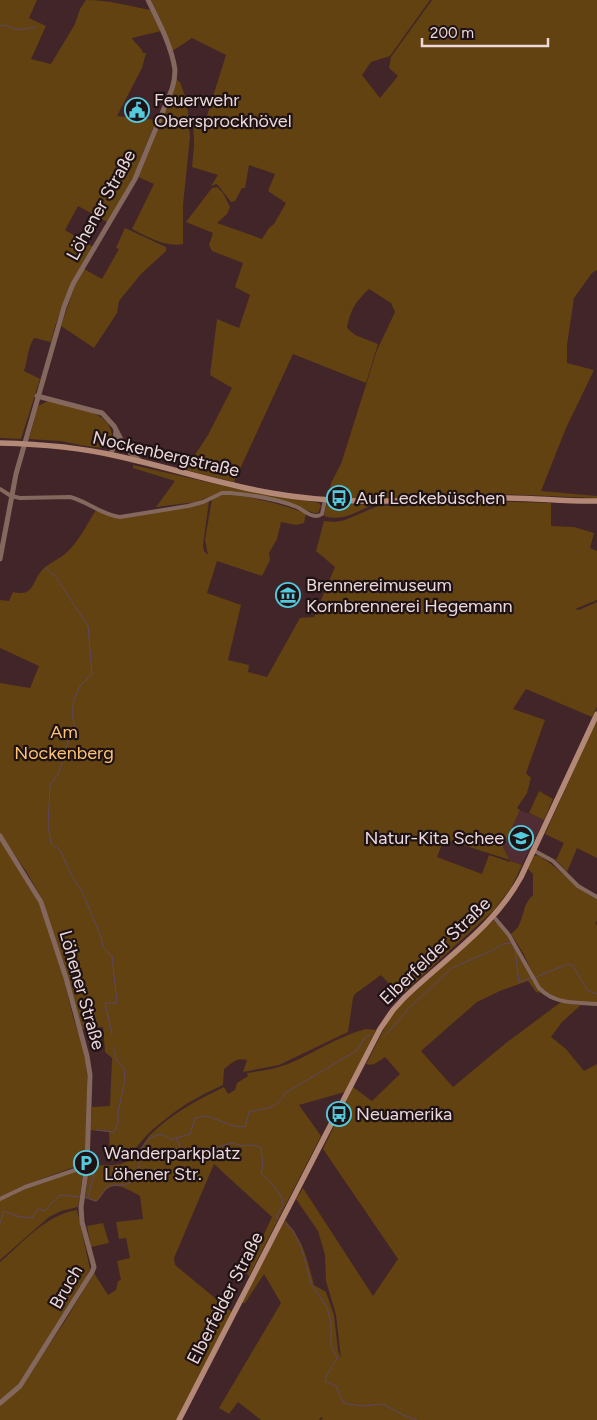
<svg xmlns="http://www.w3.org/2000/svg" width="597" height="1420" viewBox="0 0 597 1420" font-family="Figtree,sans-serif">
	<rect width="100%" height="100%" fill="#412529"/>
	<polygon fill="#502d32" points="520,810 544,820 522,865 510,861 503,847"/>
	<g fill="#614210" fill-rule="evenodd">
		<path d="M0 0H37L29 18 46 26 31 59 51 64 75 24 80 9 86 0C108 0 129 6 151 10L161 31 132 38C135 44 141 46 143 53H146L142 68 117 116 156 120 134 176 107 222 78 206 65 230 93 247C74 279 59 306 51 342L34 338C27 349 28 360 24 371L40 379 21 439 0 438Z"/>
		<path d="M151 0H430L390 56 371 62 362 75 380 98 398 76 389 68 391 57 432 0H597V270L592 273 574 298 567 345V363L594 370 566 428 541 491 597 496V498C555 497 513 493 471 495 425 497 377 504 331 496L330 492 331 483 341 464 377 350 395 312 391 303 369 289C356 301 350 310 347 328L355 335 378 344 366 383 293 354 234 482 185 470 208 435 232 388 210 375 217 319 239 328 250 295 235 287 243 263 212 251 209 245 213 233 186 222 212 188 217 187 223 193 230 207 227 214 217 223 262 239 269 228 274 224 286 203 268 191 275 174 249 165 245 188H242L235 201 231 202 217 184 211 186 218 175 192 167 194 146 193 115 206 119 226 55 192 38 171 52 162 23Z"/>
		<path d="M176 80 180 82 187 102 190 137 183 205V244C167 248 146 236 132 229L154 184 138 177 174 90Z"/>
		<polygon points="125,228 166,247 166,251 141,274 119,301 117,313 94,348 61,326 75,285 84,269 102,279 119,249 116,248"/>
		<path d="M48 401C68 406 115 410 112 439 112 443 109 446 106 447 98 450 69 442 60 441 49 440 39 440 29 439L38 406Z"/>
		<polygon points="133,465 233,488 319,503 321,506 318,513 314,513 282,501 233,491 225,491 196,502 156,507 175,481 133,468"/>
		<path d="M231 494C257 499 282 503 306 514L304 523 296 525 281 522 277 539 269 553 270 560 262 576 217 561 207 593 241 605 228 660 249 665 248 672 267 677 300 618 314 617 335 567 316 551 324 521 335 522 345 520 378 506H414L479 501 551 503V526L574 527 594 533 590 548 597 551V600L575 609 579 610 597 602V707L592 717 526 689 513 709 545 720 526 773 531 778 527 793 517 808 520 810 503 847 510 861 522 865 511 888 494 910 400 996 381 975 355 994 353 998 348 1032 279 1065 243 1072 247 1060C237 1057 232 1063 224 1069L223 1085C203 1094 184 1104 167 1118 161 1123 154 1128 149 1133 134 1148 133 1158 110 1161L109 1132 90 1130 92 1107 110 1106 112 1058 105 1052 103 1027 81 1029 43 901 26 871 0 834V683L30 688 39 666 0 648V600L9 601 13 592C35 597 31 582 43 569 49 563 58 560 65 554 78 543 87 524 96 510L113 517 209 501 203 545 204 551 208 555 205 540 212 499 223 495ZM444 839 510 860V862L489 855 482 874 437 857Z"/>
		<path d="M327 503 372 505C357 512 341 522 324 516Z"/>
		<polygon points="597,719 597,858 577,848 567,872 556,860 564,843 545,834"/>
		<polygon points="539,791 553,799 544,820 529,813"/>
		<polygon points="0,839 40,903 64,979 73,1017 86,1056 88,1096 85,1163 25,1185 0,1197"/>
		<path d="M538 855C560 868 574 888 597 899V921L595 923 597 925V1004L570 1002 555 997 540 988 523 953 511 934C513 932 518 928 519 925 525 913 522 906 533 895V874L528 869 534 856Z"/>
		<path d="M493 920 509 936 541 993 536 992 528 981 502 990 477 1002 421 1051 453 1087 506 1043 561 1002 581 1005 562 1022 551 1037 566 1049 584 1071 597 1064V1420H321L323 1418 321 1417 319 1420H261L238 1402 229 1414 219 1408 281 1303 264 1274 245 1303H242L285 1220C304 1242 307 1258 314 1285L326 1292 334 1315 338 1350 341 1358 336 1315 326 1281 325 1255 318 1231 296 1199 303 1188 373 1296 398 1259 323 1149 353 1087 372 1101 400 1074 385 1057C379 1061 373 1067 366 1064L390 1017 401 1004Z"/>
		<path d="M366 1029 376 1030 345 1092 299 1105 321 1136 249 1276 246 1273 272 1217 214 1164 174 1258 175 1265 232 1312 176 1420H0V1404L19 1390 65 1321 94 1273 108 1295 116 1290 118 1281 121 1280 117 1261 130 1258 126 1238 119 1239 116 1222 143 1219 140 1196C130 1191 116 1180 106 1190 102 1194 101 1198 96 1202L85 1198 90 1165C102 1165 117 1167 128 1161 138 1156 143 1143 150 1135 171 1114 197 1100 224 1087L228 1094 235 1090 237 1083 248 1076 247 1073C261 1071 275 1069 288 1064 314 1053 338 1036 366 1029Z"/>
		<polygon points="82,1169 83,1175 78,1207 61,1211 49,1217 0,1260 0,1200 28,1187"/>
		<path d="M77 1210 90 1269 84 1282 16 1388 0 1400V1262C24 1242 45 1215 77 1210Z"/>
		<polygon points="103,1223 109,1243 91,1247 87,1226"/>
	</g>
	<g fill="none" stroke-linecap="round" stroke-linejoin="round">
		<g stroke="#5e4667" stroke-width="1">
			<polyline points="0,26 5,25 17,30 36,27"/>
			<polyline points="45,567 56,577 88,626 92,674 80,686 74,700 72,713 75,730 68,743 59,773 50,785 48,826 51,843 60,850 74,880 82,891 101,937 103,947 112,956 117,1003 105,1003 112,1034"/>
			<polyline points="513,946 515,950 519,982 531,978"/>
			<polyline points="536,977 568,964 573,966 588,991 597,994"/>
			<polyline points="385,1036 410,1007 452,968 493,950 503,944 511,943"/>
			<polyline points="96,1130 114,1132 118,1123 118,1112 125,1080 124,1068 117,1061 113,1047"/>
			<path d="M176 1138 190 1134 195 1118 207 1116 234 1126 245 1127 249 1112C265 1108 278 1109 285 1093L356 1051 366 1036 370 1035"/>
			<path d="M84 1197 96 1201C102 1197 102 1190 109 1186 116 1184 123 1186 130 1183V1177L139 1168C139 1164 139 1159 139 1156 142 1141 159 1127 171 1140L176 1138 185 1157 191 1158 202 1151 232 1143 243 1146 255 1145 261 1148 263 1166 261 1173C267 1178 282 1193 283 1202 283 1207 278 1212 276 1216L279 1219"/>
			<polyline points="88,1197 96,1166"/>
			<polyline points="0,1223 4,1211 17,1216 32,1218 37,1210 40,1209 43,1211 45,1210 60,1195 80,1197"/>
			<path d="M285 1223 293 1230 301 1246 311 1284 327 1307 331 1322V1345L337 1358C334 1366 326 1373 325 1381L336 1386 343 1402 347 1404 363 1406 383 1404 403 1415 417 1420"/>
		</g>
		<g stroke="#84685e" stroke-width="4">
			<path d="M0 489 11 496 20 498 70 497C87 501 102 515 120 517L188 506 203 502 222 493H231C252 495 277 499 297 507 305 511 314 520 322 514L325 500"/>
			<polyline points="533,850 553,861 578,886 597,897"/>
			<path d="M493 916 509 935 539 988C556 1005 575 1002 597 1004"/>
			<polyline points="0,1199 25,1187 87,1166"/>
		</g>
		<g stroke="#84685e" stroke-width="5">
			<polyline points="37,396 102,413 114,426 126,449 140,461"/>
			<polyline points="111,454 115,442 116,431"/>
			<path d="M0 559 16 474 64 307 73 284 135 179 172 89C174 83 175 76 175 70 172 47 158 20 148 0"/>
			<polyline points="0,836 41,902 66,978 87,1056 90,1075 87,1165 81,1207 82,1222 94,1267 92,1272 20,1386 0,1403"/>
		</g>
		<g stroke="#b48877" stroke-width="5.5">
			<path d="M0 443C40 444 78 447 117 456 168 467 219 484 271 493 348 507 422 499 498 498 531 497 564 502 597 501"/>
			<path d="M179 1420 380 1029 393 1010 404 998C444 959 494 927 521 877L597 714"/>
		</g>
	</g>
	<defs>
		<symbol id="civic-ring" viewBox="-11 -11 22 22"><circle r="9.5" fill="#1f1214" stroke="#54cadd" stroke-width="1.5"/><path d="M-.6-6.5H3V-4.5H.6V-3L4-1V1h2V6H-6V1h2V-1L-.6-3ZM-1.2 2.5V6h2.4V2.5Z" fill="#54cadd"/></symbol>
		<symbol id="bus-ring" viewBox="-11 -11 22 22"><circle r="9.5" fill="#1f1214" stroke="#54cadd" stroke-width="1.5"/><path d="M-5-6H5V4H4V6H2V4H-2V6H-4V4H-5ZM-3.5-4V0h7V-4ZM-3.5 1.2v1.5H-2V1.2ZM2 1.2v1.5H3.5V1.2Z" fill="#54cadd"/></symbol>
		<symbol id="museum-ring" viewBox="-11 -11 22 22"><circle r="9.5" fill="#1f1214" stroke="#54cadd" stroke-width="1.5"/><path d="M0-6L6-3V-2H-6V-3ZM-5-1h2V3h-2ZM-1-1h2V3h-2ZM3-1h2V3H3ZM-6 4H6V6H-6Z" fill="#54cadd"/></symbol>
		<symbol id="school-ring" viewBox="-11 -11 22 22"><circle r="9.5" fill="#1f1214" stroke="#54cadd" stroke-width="1.5"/><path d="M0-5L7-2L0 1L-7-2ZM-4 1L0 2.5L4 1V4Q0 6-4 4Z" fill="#54cadd"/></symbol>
		<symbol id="parking-ring" viewBox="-11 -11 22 22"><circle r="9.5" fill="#1f1214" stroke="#54cadd" stroke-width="1.5"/><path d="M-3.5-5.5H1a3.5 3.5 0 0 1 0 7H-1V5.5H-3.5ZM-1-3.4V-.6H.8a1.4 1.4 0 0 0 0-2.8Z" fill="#54cadd"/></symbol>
	</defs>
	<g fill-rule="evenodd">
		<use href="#civic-ring" x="123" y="96" width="28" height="28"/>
		<use href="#bus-ring" x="325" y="484" width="28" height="28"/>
		<use href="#museum-ring" x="274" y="581" width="28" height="28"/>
		<use href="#school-ring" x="507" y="824" width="28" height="28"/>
		<use href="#bus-ring" x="325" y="1100" width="28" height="28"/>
		<use href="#parking-ring" x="72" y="1149" width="28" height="28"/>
	</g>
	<g text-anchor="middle" stroke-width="4.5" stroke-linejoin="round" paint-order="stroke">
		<g font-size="18" fill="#ebd8da" stroke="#1f1214" text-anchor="start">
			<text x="154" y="106">Feuerwehr<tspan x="154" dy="21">Obersprockhövel</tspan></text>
			<text x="356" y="504">Auf Leckebüschen</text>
			<text x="306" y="591">Brennereimuseum<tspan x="306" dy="21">Kornbrennerei Hegemann</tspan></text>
			<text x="504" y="844" text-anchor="end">Natur-Kita Schee</text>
			<text x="356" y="1120">Neuamerika</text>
			<text x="104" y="1159">Wanderparkplatz<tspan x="104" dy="21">Löhener Str.</tspan></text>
		</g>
		<g font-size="18" fill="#ebd8da" stroke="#1f1214">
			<text transform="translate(101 205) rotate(-61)" y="6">Löhener Straße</text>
			<text transform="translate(166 454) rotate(13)" y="6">Nockenbergstraße</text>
			<text transform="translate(435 951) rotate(-44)" y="6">Elberfelder Straße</text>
			<text transform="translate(82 990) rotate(74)" y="6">Löhener Straße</text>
			<text transform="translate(66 1287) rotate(-60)" y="6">Bruch</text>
			<text transform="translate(225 1298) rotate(-63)" y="6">Elberfelder Straße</text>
		</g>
		<g font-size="18" fill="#fcc373" stroke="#1f1214">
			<text x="64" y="738">Am<tspan x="64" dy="21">Nockenberg</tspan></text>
		</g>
	</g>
	<path d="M422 38v8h126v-8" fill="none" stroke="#ebd8da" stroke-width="2.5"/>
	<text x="430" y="38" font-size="15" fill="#ebd8da" stroke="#1f1214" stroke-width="4" paint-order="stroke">200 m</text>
</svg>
